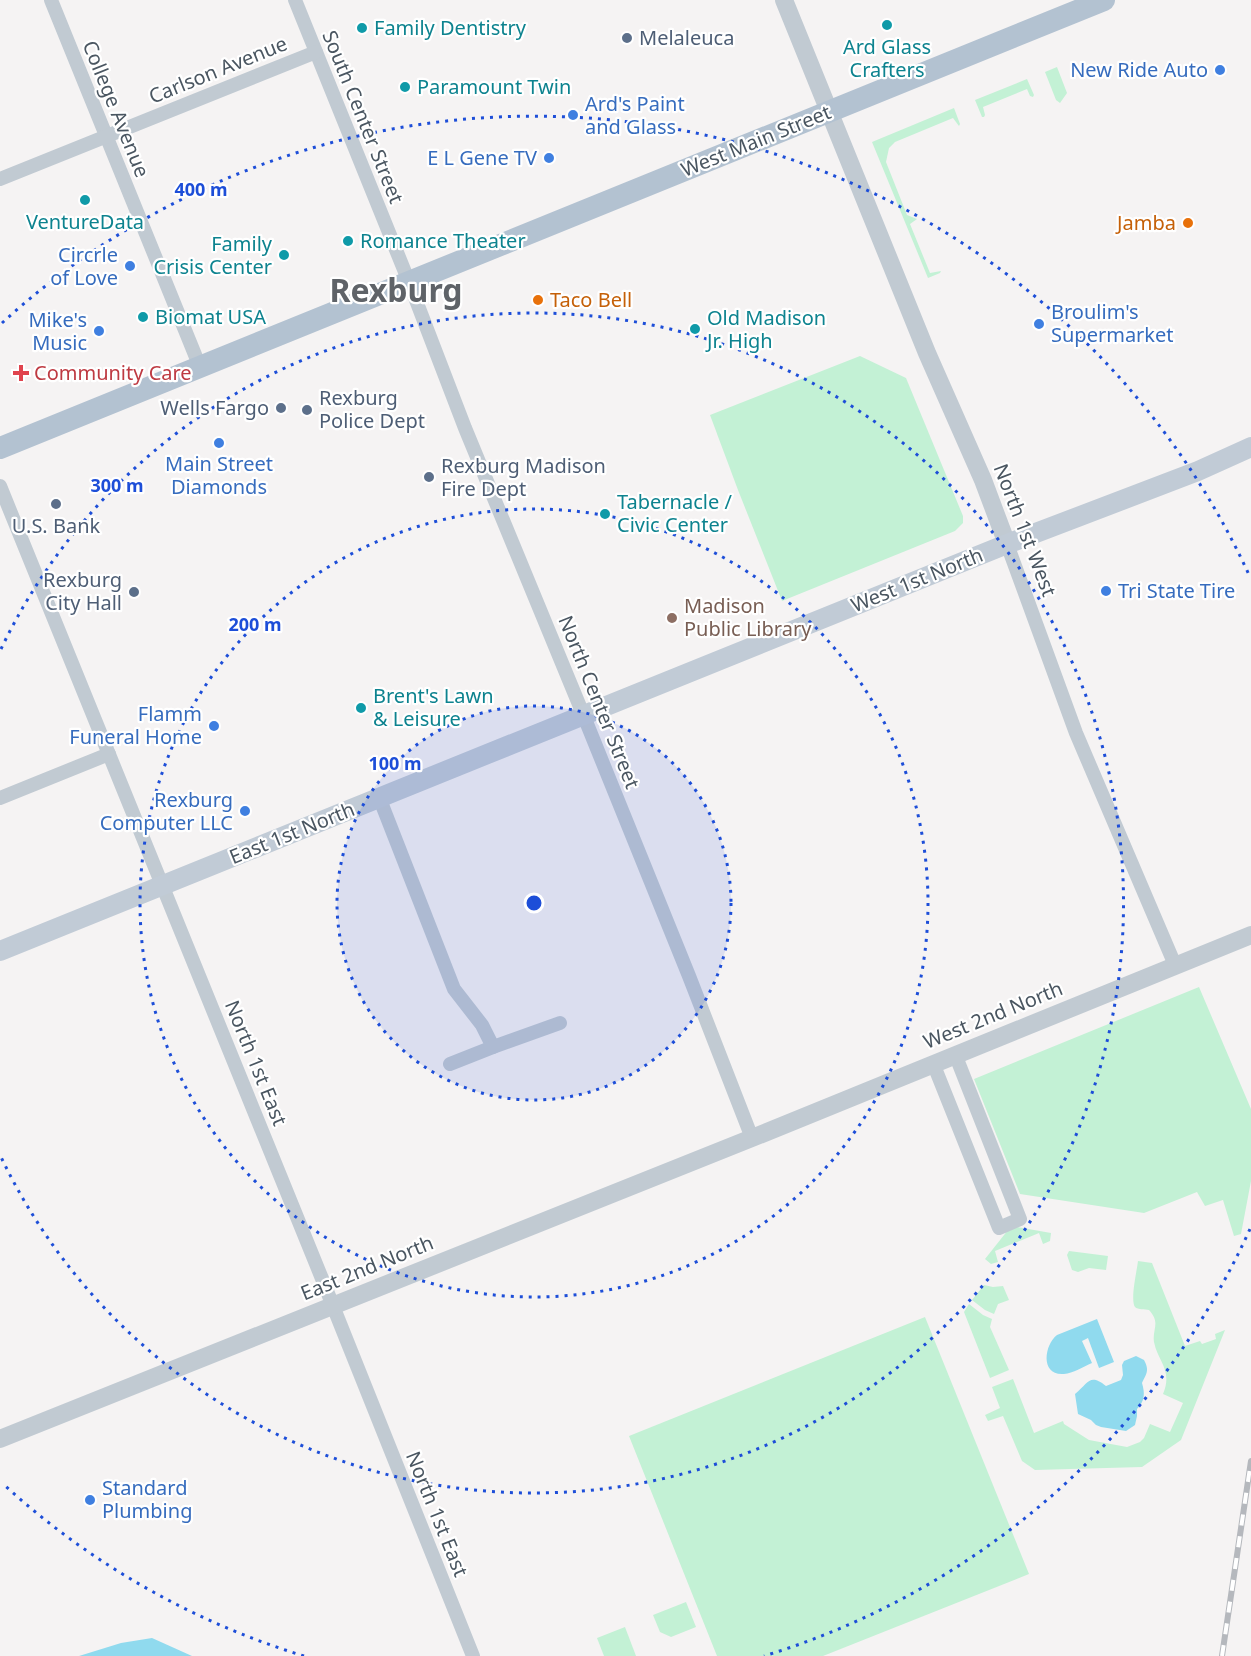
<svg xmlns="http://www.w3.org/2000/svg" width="1251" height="1656" viewBox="0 0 1251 1656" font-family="'Noto Sans',sans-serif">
	<rect width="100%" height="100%" fill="#f5f3f3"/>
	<g fill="#c3f1d5">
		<polygon points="1057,67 1067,93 1060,103 1056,100 1045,72"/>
		<polygon points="1027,79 1034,95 1033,97 1030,96 1027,89 983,107 985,115 984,117 982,117 975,100"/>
		<polygon points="954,108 960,124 959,126 953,118 895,142 889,148 886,162 907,215 917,219 910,224 930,273 941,271 940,273 928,278 872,142"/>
		<polygon points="860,356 906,378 963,516 963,523 955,531 782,601 738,490 710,415"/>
		<polygon points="1199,987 1251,1109 1251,1181 1241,1234 1234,1236 1223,1200 1205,1206 1197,1192 1144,1213 1020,1194 974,1079"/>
		<polygon points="1017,1227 1051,1233 1050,1241 1043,1244 1039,1233 995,1251 998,1262 991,1264 985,1259 1008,1230"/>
		<polygon points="1069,1251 1108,1256 1106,1270 1089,1268 1078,1272 1072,1270 1067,1255"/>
		<path d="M1138 1261 1152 1263 1185 1346 1200 1341 1202 1344 1216 1339 1215 1334 1225 1330 1181 1440 1142 1467 1035 1470 1022 1461 1003 1416 988 1421 985 1415 1000 1408 992 1387 1013 1379 1034 1433 1063 1421 1064 1424 1089 1440 1127 1447 1140 1442 1144 1438 1150 1424 1170 1432 1183 1403 1163 1394C1173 1370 1158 1362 1154 1342 1152 1329 1161 1323 1149 1310 1145 1309 1138 1310 1135 1307 1130 1300 1137 1270 1138 1261Z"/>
		<polygon points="984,1285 993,1287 1003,1286 1009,1300 998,1304 994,1314 985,1310 972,1300"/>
		<polygon points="969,1304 983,1315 992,1319 990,1327 1009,1370 990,1378 964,1312"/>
		<polygon points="925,1317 1029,1574 823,1656 717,1656 629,1436"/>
		<polygon points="686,1602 696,1627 671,1637 660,1632 653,1615"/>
		<polygon points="625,1627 636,1656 604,1656 597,1638"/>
	</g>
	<g fill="#90daee">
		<path d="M1097 1319 1114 1362 1099 1368 1088 1338 1082 1341 1092 1363C1083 1367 1073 1373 1064 1374 1040 1376 1044 1345 1057 1335Z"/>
		<path d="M1136 1356 1144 1360C1150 1371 1146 1374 1142 1383 1145 1393 1145 1401 1137 1409V1416L1135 1425 1126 1431 1101 1427 1096 1425 1091 1420 1078 1414 1075 1394C1089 1383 1089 1373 1106 1386L1121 1380 1123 1375 1122 1365 1124 1361Z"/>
		<polygon points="152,1638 192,1656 79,1656 121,1643"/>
	</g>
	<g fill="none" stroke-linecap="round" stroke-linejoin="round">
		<g stroke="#c1cad2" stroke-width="14">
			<polyline points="51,0 200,367"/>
			<polyline points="295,0 409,282 465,428 583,714 689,976 752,1138"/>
			<polyline points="0,179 316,52"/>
			<polyline points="0,486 325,1286 473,1656"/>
			<polyline points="1007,544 1076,733 1175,965"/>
			<polyline points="379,797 454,989 482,1025 493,1047"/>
			<polyline points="0,798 109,754"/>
			<polyline points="933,1063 999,1228 1020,1219 955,1054"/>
			<polyline points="450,1064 493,1047 560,1023"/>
		</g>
		<g stroke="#c1cad2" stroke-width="18">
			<polyline points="784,0 927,353 983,480 1007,544"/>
			<polyline points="0,1439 752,1138 1251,935"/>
		</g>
		<polyline stroke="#c1cbd6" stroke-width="20" points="0,951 1007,544 1198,471 1251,447"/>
		<polyline stroke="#b3c2d1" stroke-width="22" points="0,448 1104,0"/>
		<defs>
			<polyline id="rail" points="1222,1656 1251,1461"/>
		</defs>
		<use href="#rail" stroke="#b5b8bd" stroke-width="6"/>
		<use href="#rail" stroke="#fff" stroke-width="4" stroke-dasharray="11" stroke-linecap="butt"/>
	</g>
	<circle cx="534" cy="903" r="197" fill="#1d4ed8" fill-opacity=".12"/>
	<g fill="none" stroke="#1d4ed8" stroke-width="3" stroke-dasharray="3 6">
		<circle cx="534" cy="903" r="197"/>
		<circle cx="534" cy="903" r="394"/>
		<path d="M1 649A590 590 0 1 1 1 1157"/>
		<path d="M1250 1229A787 787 0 0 1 764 1656M304 1656A787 787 0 0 1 2 1483M2 323A787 787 0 0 1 1250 577"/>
	</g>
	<g fill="#0f9aa8" stroke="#fff" stroke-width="2">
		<circle cx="887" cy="25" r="6"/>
		<circle cx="362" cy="28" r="6"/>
		<circle cx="405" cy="87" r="6"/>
		<circle cx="85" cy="200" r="6"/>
		<circle cx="348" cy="241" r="6"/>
		<circle cx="284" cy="255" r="6"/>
		<circle cx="143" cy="317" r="6"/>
		<circle cx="695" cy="329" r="6"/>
		<circle cx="605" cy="514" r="6"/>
		<circle cx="361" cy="708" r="6"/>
	</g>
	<g fill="#5c6f8a" stroke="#fff" stroke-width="2">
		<circle cx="627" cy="38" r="6"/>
		<circle cx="281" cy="408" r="6"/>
		<circle cx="307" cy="410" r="6"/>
		<circle cx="429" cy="477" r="6"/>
		<circle cx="56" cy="504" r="6"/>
		<circle cx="134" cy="592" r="6"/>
	</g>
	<g fill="#3f7fe0" stroke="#fff" stroke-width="2">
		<circle cx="1220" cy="70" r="6"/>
		<circle cx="573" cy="115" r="6"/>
		<circle cx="549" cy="158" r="6"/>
		<circle cx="130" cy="266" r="6"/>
		<circle cx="1039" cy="324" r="6"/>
		<circle cx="99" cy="331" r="6"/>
		<circle cx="219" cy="443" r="6"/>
		<circle cx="1106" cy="591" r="6"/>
		<circle cx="214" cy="726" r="6"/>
		<circle cx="245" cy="811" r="6"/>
		<circle cx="90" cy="1500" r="6"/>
	</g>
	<g fill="#e8710a" stroke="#fff" stroke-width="2">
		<circle cx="1188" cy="223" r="6"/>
		<circle cx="538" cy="300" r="6"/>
	</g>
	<path fill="#e0444e" stroke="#fff" stroke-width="2" d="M18 364h6v6h6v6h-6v6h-6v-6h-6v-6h6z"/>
	<circle fill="#8d6e63" stroke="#fff" stroke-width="2" cx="672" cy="618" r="6"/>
	<g text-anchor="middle" stroke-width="4.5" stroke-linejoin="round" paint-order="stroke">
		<g font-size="20" fill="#0d838f" stroke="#fff" text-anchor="start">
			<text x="374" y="35">Family Dentistry</text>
			<text x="887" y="54" text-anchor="middle">Ard Glass<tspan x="887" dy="23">Crafters</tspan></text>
			<text x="417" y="94">Paramount Twin</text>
			<text x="85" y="229" text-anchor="middle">VentureData</text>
			<text x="360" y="248">Romance Theater</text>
			<text x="272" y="251" text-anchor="end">Family<tspan x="272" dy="23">Crisis Center</tspan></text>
			<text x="155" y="324">Biomat USA</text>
			<text x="707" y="325">Old Madison<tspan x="707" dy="23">Jr. High</tspan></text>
			<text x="617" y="509">Tabernacle /<tspan x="617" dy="23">Civic Center</tspan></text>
			<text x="373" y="703">Brent's Lawn<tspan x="373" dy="23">&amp; Leisure</tspan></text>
		</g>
		<g font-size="20" fill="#4e5e75" stroke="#fff" text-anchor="start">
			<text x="639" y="45">Melaleuca</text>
			<text x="319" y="405">Rexburg<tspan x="319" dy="23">Police Dept</tspan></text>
			<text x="269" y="415" text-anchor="end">Wells Fargo</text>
			<text x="441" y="473">Rexburg Madison<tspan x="441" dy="23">Fire Dept</tspan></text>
			<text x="56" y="533" text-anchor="middle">U.S. Bank</text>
			<text x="122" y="587" text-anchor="end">Rexburg<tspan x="122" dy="23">City Hall</tspan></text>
		</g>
		<g font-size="20" fill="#4a5661" stroke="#fff">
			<text transform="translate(218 70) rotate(-22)" y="7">Carlson Avenue</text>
			<text transform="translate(116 109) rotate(68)" y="7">College Avenue</text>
			<text transform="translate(363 117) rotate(68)" y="7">South Center Street</text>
			<text transform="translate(756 141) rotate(-22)" y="7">West Main Street</text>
			<text transform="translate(1025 530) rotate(69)" y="7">North 1st West</text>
			<text transform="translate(917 580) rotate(-22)" y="7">West 1st North</text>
			<text transform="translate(599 702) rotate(68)" y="7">North Center Street</text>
			<text transform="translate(292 833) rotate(-22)" y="7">East 1st North</text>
			<text transform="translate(993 1015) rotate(-22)" y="7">West 2nd North</text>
			<text transform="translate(256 1063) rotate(68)" y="7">North 1st East</text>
			<text transform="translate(367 1268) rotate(-22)" y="7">East 2nd North</text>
			<text transform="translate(437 1514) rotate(68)" y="7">North 1st East</text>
		</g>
		<g font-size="20" fill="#366cbe" stroke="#fff" text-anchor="end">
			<text x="1208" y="77">New Ride Auto</text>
			<text x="585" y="111" text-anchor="start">Ard's Paint<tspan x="585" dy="23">and Glass</tspan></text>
			<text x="537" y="165">E L Gene TV</text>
			<text x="118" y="262">Circrle<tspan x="118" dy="23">of Love</tspan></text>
			<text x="1051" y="319" text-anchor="start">Broulim's<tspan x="1051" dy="23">Supermarket</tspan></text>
			<text x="87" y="327">Mike's<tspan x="87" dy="23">Music</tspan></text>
			<text x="219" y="471" text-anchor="middle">Main Street<tspan x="219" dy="23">Diamonds</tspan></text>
			<text x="1118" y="598" text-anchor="start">Tri State Tire</text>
			<text x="202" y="721">Flamm<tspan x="202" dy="23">Funeral Home</tspan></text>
			<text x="233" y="807">Rexburg<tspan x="233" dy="23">Computer LLC</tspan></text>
			<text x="102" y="1495" text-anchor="start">Standard<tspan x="102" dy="23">Plumbing</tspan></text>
		</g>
		<g font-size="20" fill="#c56008" stroke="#fff" text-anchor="end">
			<text x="1176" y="230">Jamba</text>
			<text x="550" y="307" text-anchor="start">Taco Bell</text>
		</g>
		<g font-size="20" fill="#be3a42" stroke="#fff" text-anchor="start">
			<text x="34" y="380">Community Care</text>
		</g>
		<g font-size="20" fill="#785e54" stroke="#fff" text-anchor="start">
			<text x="684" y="613">Madison<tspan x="684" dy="23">Public Library</tspan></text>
		</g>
		<g font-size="32" font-weight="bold" fill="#5f6368" stroke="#fff">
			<text x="396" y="302">Rexburg</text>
		</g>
	</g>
	<circle cx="534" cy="903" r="9" fill="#1d4ed8" stroke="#fff" stroke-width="3"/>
	<g font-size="18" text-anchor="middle" font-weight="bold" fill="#1d4ed8" stroke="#fff" stroke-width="4.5" stroke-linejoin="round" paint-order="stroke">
		<text x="201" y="196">400 m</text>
		<text x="117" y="492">300 m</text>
		<text x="255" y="631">200 m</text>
		<text x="395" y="770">100 m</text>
	</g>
</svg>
